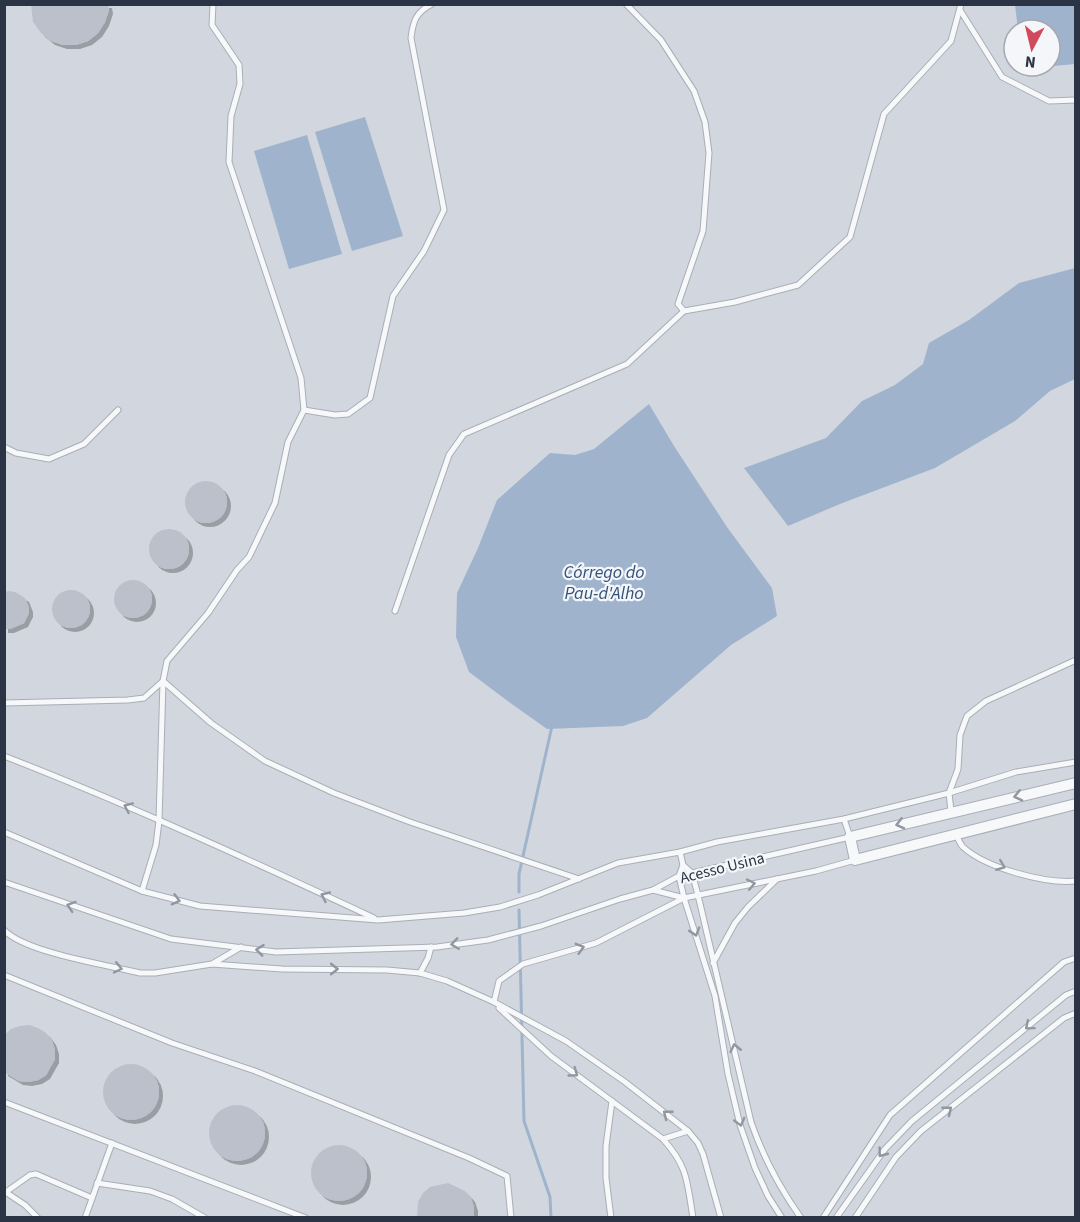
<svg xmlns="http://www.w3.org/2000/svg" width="1080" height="1222" viewBox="0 0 1080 1222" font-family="'Source Sans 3',sans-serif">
	<defs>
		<filter id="shadow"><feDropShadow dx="4" dy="4" stdDeviation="0" flood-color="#0004"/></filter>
	</defs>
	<rect width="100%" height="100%" fill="#e4e7ec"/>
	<path fill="#d2d6de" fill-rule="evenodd" d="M5 5H1075V1217H5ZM1014 30H1050V66H1014Z"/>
	<g fill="#9fb4cc">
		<polygon points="1015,5 1075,5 1075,64 1022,69 1021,66 1050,66 1050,30 1018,30"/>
		<polygon points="365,117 403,236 352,251 315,132"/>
		<polygon points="307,135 342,254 289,269 254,151"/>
		<polygon points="1075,268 1075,379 1050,391 1015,421 935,468 840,504 788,526 744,468 826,438 862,401 895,385 923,364 929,343 969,320 1019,283"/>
		<polygon points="649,404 674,446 727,527 772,588 777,616 731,645 647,718 623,726 547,729 509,702 469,672 456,637 457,593 478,548 497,500 550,453 575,455 594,449"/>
	</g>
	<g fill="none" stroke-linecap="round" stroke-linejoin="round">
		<g stroke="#9fb4cc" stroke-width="3">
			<polyline points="519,892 519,874 552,726"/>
			<polyline points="519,910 524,1121 550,1197 551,1218"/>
		</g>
	</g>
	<g fill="#bbc0ca" filter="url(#shadow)">
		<polygon points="31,4 108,4 109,10 105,22 98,33 88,41 76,45 63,45 51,41 41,33 33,22"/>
		<circle cx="206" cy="502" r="21"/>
		<circle cx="169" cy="549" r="20"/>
		<circle cx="133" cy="599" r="19"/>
		<circle cx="71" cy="609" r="19"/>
		<polygon points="9,591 15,592 25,598 29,608 29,613 24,623 10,629 4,629 4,592"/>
		<polygon points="29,1025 38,1028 46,1033 52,1041 55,1050 55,1059 46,1075 38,1080 28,1082 19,1081 4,1072 4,1035 11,1029 20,1026"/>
		<circle cx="131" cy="1092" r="28"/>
		<circle cx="237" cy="1133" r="28"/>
		<circle cx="339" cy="1173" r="28"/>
		<polygon points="448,1183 465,1191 471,1198 474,1207 474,1218 417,1218 418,1202 423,1193 430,1187"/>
	</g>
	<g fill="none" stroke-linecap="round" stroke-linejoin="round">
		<defs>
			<g id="lane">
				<polyline points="626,4 661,40 694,91 705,122 709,153 703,231 678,304 684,311 735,302 798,285 850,237 884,114 951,41 961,4"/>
				<polyline points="960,10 1002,77 1049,101 1076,100"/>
				<path d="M304 410 335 415 348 414 370 398 393 296 424 251 444 210 411 38C413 21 416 12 432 4"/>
				<polyline points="4,447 16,453 49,459 84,444 118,410"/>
				<polyline points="395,611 449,455 464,434 627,364 684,311"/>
				<polyline points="163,681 211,723 265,761 334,793 410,822 579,879"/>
				<polyline points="4,703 128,700 144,698 163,681 167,661 208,613 237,570 249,557 275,503 288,442 304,410 301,378 229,162 231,116 240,84 239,65 212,25 213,4"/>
				<path d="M4 756C130 805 252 861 374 918"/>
				<polyline points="951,811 949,793 958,769 960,735 967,716 986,701 1076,660"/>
				<polyline points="4,832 142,891 200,906 378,920 464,913 500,907 538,895 618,863 680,852 717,842 844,819 949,793 1016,772 1076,762"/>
				<path d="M956 835C958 838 960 844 963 847 986 868 1045 884 1076 881"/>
				<polyline points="680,852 683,865 679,876 684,898 715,996 728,1074 740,1125 755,1168 768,1196 782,1218"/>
				<path d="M683 865 692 873 698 895 751 1122C763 1157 779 1187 801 1218"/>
				<polyline points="4,882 171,939 276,952 437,947 488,940 541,926 620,899 653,890 679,876 850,837 844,819"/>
				<polyline points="653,890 684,898 816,871 855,860"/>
				<polyline points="142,891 156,845 159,821 163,681"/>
				<path d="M4 930C26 953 108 965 140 973H155L212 964 241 947"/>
				<polyline points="713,963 735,923 748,907 777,879"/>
				<polyline points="212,964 282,969 387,970 420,973 447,981 494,1002 566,1041 625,1082 688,1131 698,1143 703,1154 721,1218"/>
				<polyline points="420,973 428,958 431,947"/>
				<polyline points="4,975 172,1043 255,1071 469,1158 507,1176 511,1218"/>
				<polyline points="494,1002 499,981 523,964 596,943 684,898"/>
				<path d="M499 1008 551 1056 663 1139C688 1167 687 1181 693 1218"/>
				<polyline points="4,1102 306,1218"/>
				<polyline points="663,1139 688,1131"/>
				<polyline points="97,1183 150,1191 172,1199 205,1218"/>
				<polyline points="4,1191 25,1205 38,1218"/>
				<polyline points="6,1192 30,1175 36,1174 92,1198"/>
				<polyline points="85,1218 112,1143"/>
				<polyline points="611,1218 606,1178 606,1146 612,1101"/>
				<polyline points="823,1218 890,1115 1064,962 1076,958"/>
				<polyline points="836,1218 885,1149 912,1121 1066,995 1076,991"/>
				<polyline points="855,1218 896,1157 921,1131 1064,1018 1076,1013"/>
			</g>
			<polyline id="street" points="1076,783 850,837 855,860 1076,804"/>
		</defs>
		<use href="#lane" stroke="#a9aeb7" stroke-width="7"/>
		<use href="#street" stroke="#a9aeb7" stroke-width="12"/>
		<use href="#lane" stroke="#f7f8fa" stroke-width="5"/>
		<use href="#street" stroke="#f7f8fa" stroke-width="10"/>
	</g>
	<defs><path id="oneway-chevron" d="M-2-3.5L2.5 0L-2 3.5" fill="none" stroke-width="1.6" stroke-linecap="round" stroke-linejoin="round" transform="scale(1.5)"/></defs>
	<g stroke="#9196a0">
		<use href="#oneway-chevron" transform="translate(1018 796) rotate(167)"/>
		<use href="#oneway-chevron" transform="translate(128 807) rotate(-156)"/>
		<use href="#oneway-chevron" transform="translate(900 824) rotate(166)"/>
		<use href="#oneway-chevron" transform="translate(1001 866) rotate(22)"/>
		<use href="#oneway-chevron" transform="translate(751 884) rotate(-12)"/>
		<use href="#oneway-chevron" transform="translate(325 896) rotate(-155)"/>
		<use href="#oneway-chevron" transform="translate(176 900) rotate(15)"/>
		<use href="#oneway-chevron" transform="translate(71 906) rotate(-162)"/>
		<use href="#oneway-chevron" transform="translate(695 932) rotate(73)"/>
		<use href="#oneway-chevron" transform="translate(455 944) rotate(172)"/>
		<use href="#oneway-chevron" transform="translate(580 948) rotate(-16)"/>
		<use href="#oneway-chevron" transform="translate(260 950) rotate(-173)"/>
		<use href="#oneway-chevron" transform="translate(118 968) rotate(12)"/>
		<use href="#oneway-chevron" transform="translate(334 969)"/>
		<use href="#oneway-chevron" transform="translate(1029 1026) rotate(140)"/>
		<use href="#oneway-chevron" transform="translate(735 1048) rotate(-103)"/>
		<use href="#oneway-chevron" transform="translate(574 1073) rotate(36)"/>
		<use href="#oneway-chevron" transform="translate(948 1110) rotate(-39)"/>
		<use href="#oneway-chevron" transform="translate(667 1114) rotate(-142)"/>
		<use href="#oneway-chevron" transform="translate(740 1122) rotate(75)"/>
		<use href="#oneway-chevron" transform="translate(882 1153) rotate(127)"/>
	</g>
	<g text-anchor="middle" stroke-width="4.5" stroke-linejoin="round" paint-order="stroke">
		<g font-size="16" fill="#2b3445" stroke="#f4f6f9">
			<text transform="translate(722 867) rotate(-14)" y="6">Acesso Usina</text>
		</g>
		<g font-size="18" font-style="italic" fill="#34527a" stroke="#f4f6f9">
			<text x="604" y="578">Córrego do<tspan x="604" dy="21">Pau-d'Alho</tspan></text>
		</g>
	</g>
	<rect width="1080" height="1222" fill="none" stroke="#2b3445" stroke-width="12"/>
	<g transform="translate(1032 48) rotate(187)"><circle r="28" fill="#f4f6f9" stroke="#a4a8b1" stroke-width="1.5"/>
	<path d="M0-4.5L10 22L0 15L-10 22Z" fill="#d1495b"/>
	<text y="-9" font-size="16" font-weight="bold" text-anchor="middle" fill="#2b3445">N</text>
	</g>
</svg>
